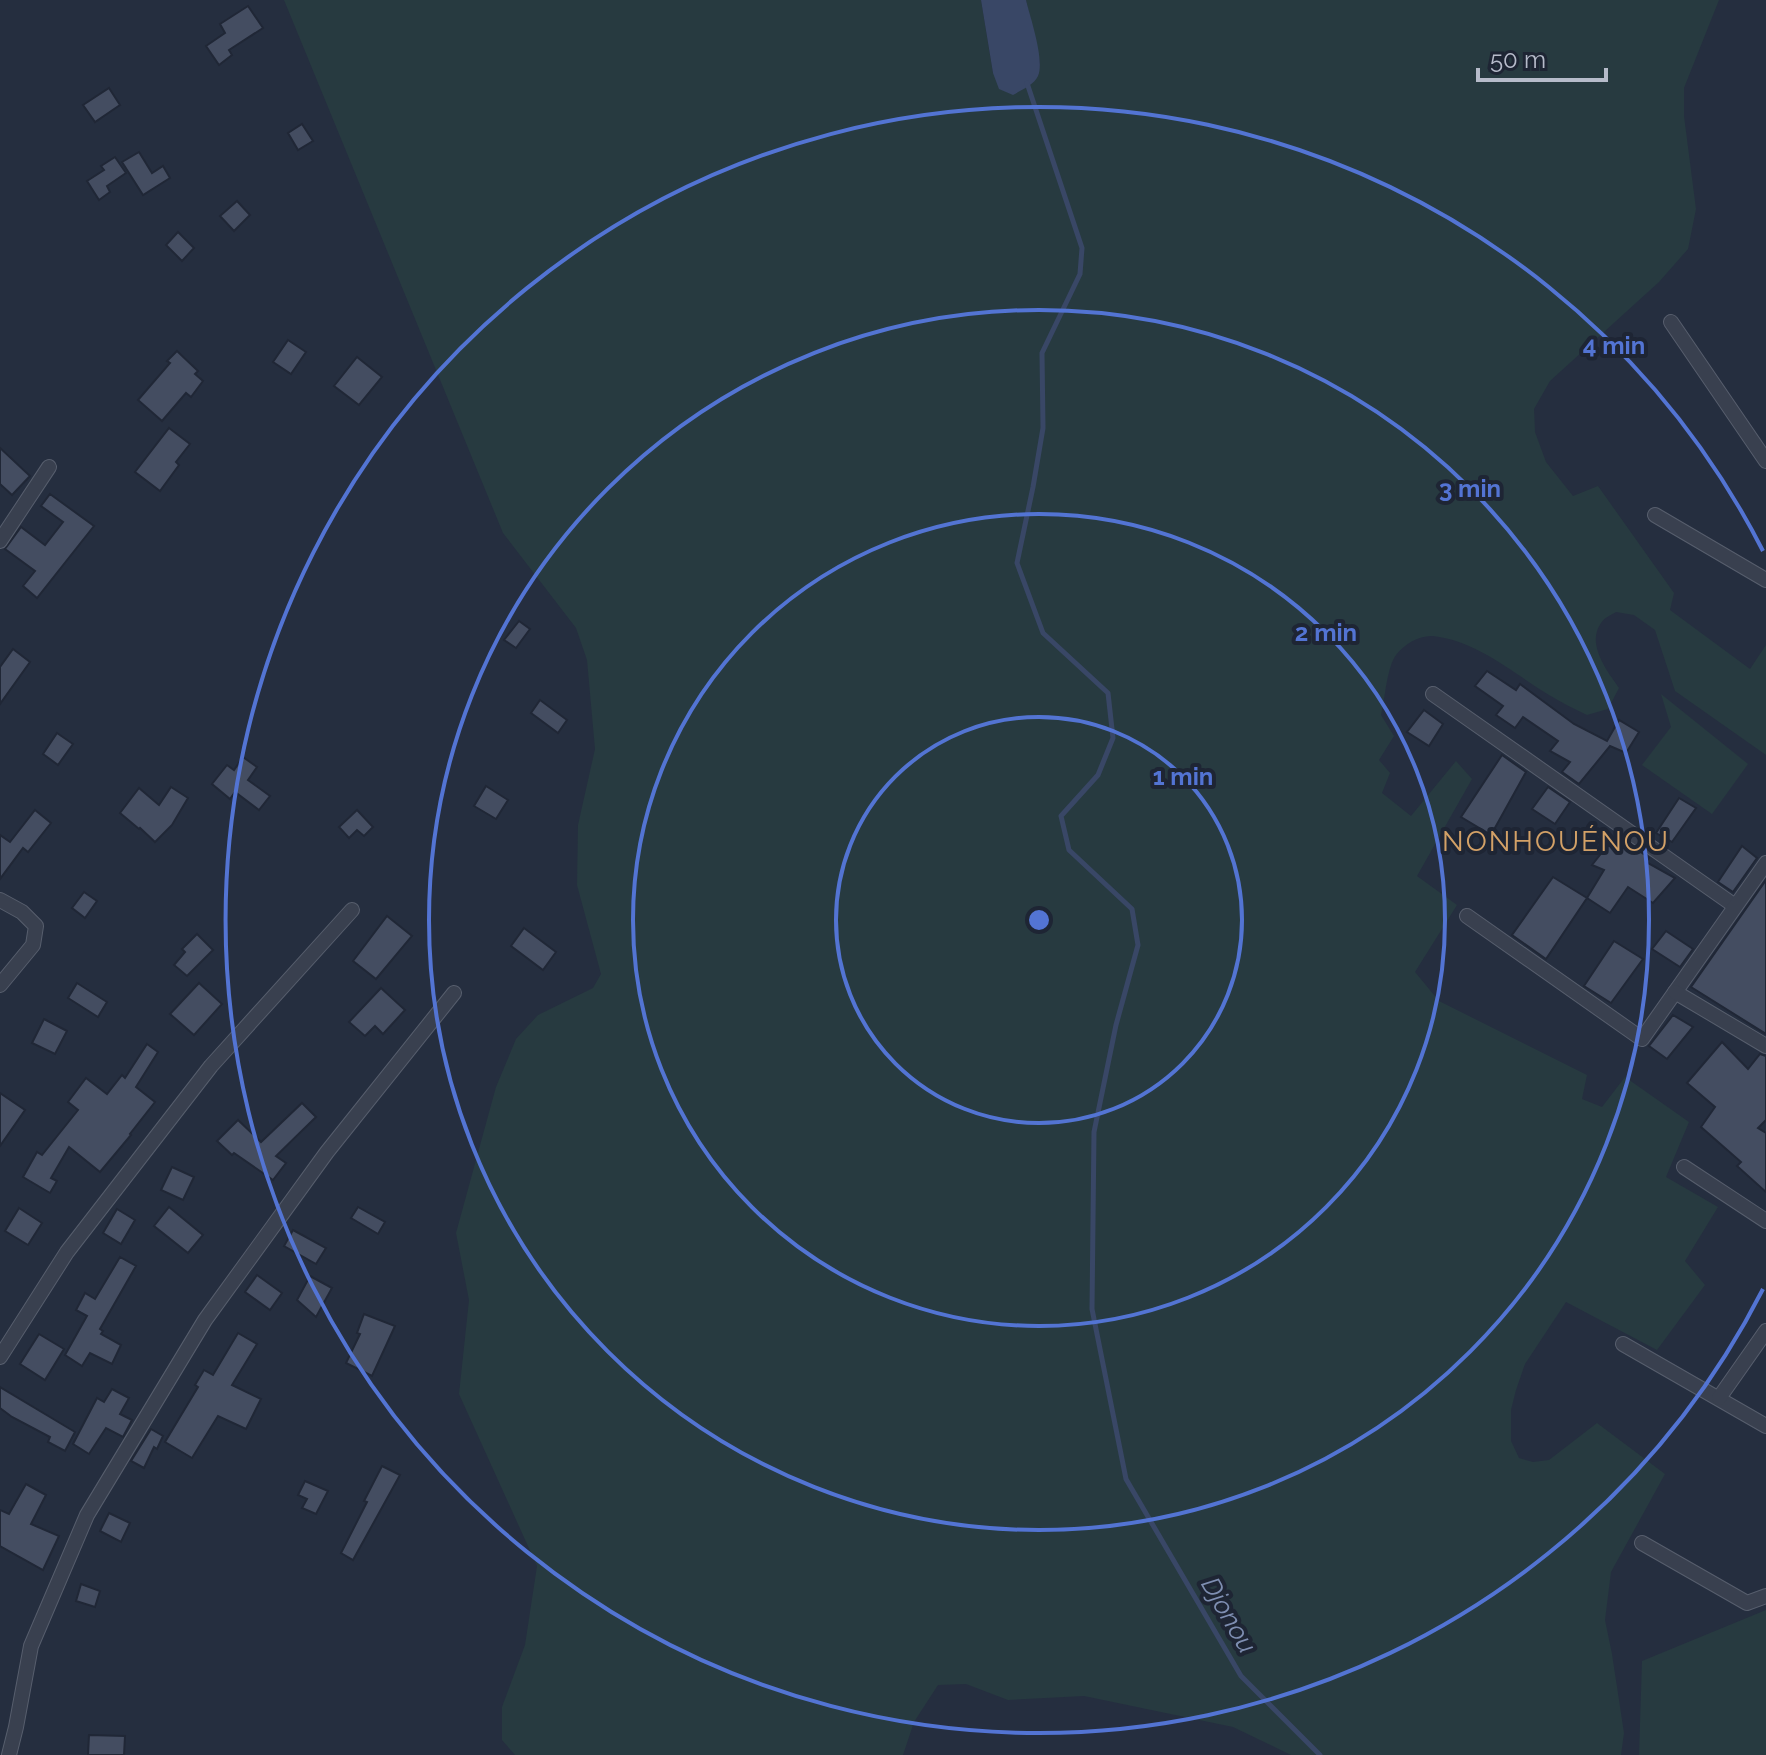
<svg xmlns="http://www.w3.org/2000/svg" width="1766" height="1755" viewBox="0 0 1766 1755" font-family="Raleway,sans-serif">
	<rect width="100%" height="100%" fill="#252e3f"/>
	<g fill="#273a40">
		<path d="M284 0H981L993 73 1038 76 1040 63 1026 0H1719L1684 88V116L1696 209 1688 249 1659 282 1550 381 1534 409 1535 432 1546 462 1573 496 1598 486 1674 593 1670 610 1750 669 1766 645V755L1675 691 1655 630 1634 615 1616 612C1611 615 1604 618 1601 623 1586 644 1607 671 1619 688L1608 709 1587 715C1574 709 1561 702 1549 695 1513 673 1477 641 1433 636 1420 635 1404 644 1396 655 1387 667 1385 699 1381 715L1394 736 1379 760 1390 773 1382 793 1411 816 1456 761 1472 779 1417 876 1457 905 1415 972 1439 1001 1587 1075 1582 1099 1602 1107 1625 1077 1689 1122 1666 1177 1718 1207 1685 1261 1705 1285 1657 1350 1566 1302 1525 1364 1516 1390 1511 1410V1441L1519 1458 1533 1462 1549 1460 1597 1423 1665 1474 1611 1572 1605 1620 1612 1654 1624 1733 1621 1755H1291L1233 1727 1084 1696 1008 1700 966 1684 938 1685 914 1722 903 1755H515L502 1740V1707L525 1645 537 1566 459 1394 469 1300 456 1233 496 1087 516 1039 538 1015 593 988 601 974 577 885 578 825 595 749 587 660 576 628 503 533Z"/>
		<polygon points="1661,694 1748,764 1712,814 1642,765 1671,727"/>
		<polygon points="1766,1610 1766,1755 1639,1755 1642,1661"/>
	</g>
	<path fill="#394766" d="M981 0H1026C1030 17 1045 60 1038 76 1034 85 1021 90 1013 95L999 89 993 73Z"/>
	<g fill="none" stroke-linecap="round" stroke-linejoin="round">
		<polyline stroke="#394766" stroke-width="5" points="1027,83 1082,248 1080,274 1042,353 1043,428 1033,487 1017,563 1043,633 1108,693 1113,738 1098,775 1061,816 1069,850 1132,909 1138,945 1116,1025 1094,1132 1092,1309 1126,1479 1241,1676 1320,1755"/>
	</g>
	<g fill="#444d61" stroke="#202736" stroke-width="2">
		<polygon points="248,6 263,28 229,50 232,55 219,65 206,46 225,33 220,24"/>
		<polygon points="109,88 120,105 95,122 83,105"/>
		<polygon points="302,124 313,141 298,150 288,133"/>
		<polygon points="139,152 152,173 163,166 170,178 143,195 122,162"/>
		<polygon points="115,157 126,173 107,186 110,192 99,200 87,181 104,170 101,166"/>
		<polygon points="237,201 250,215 234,231 220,216"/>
		<polygon points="178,232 194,248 182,261 166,245"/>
		<polygon points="288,340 306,352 291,374 273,362"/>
		<polygon points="177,351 198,371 195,374 203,381 191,397 186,393 162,421 138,400 170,363 167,361"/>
		<polygon points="357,357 382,377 359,405 334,386"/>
		<polygon points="169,428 190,444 176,462 179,465 160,491 135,472"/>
		<polygon points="0,448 30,476 12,495 0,484"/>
		<polygon points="50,494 94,526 37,598 23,586 35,571 5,549 21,527 45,545 63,522 41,506"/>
		<polygon points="519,621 530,629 516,648 504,640"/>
		<polygon points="13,649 30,662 0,704 0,667"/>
		<polygon points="1487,671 1516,690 1520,684 1574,724 1607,741 1619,720 1639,732 1626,753 1610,746 1579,784 1562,772 1570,762 1550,751 1558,741 1523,717 1515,728 1496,715 1503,706 1475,686"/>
		<polygon points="540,700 567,720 558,733 531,713"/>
		<polygon points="1424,710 1443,724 1429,746 1407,732"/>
		<polygon points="57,733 73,744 58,765 43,754"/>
		<polygon points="1502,755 1526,772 1491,835 1461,817"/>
		<polygon points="243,757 257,767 248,780 270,796 259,810 235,792 230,799 212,784 227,765 234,770"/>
		<polygon points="486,786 508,800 496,819 474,806"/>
		<polygon points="171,787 188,798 172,825 155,842 140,828 139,829 120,813 139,788 159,805"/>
		<polygon points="1548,787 1570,802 1555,824 1532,809"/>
		<polygon points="1679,798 1696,808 1672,842 1656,833"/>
		<polygon points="35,810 51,823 28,852 23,848 0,879 0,835 10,842"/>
		<polygon points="357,810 373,827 364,836 357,830 349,838 339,827"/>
		<polygon points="1611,841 1621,851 1627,842 1649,858 1646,862 1675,878 1653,903 1628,887 1610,913 1587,898 1604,870 1592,865"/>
		<polygon points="1742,846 1757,858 1733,892 1718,882"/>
		<polygon points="1553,877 1587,898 1546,959 1512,935"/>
		<polygon points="1766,880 1766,1034 1691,987"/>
		<polygon points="84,892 97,901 85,918 72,908"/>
		<polygon points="387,916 412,936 376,979 353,961"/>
		<polygon points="524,928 556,952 543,970 511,946"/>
		<polygon points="1666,931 1693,949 1680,967 1652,949"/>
		<polygon points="197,934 213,950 187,976 174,965 185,952 182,949"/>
		<polygon points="1614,941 1643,959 1611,1003 1584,986"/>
		<polygon points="77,983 107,1002 98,1017 68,998"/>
		<polygon points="199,983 222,1004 194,1035 170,1014"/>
		<polygon points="381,988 405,1010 383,1034 375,1026 365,1036 349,1022"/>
		<polygon points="1673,1015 1693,1027 1667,1059 1649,1046"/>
		<polygon points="44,1019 67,1031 55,1054 32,1043"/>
		<polygon points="1722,1042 1748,1069 1760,1054 1766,1056 1766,1120 1758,1128 1766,1133 1766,1192 1737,1166 1741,1162 1701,1127 1715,1107 1687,1083"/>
		<polygon points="147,1044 158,1052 136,1087 155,1102 130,1134 131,1135 100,1172 69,1147 51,1178 57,1181 50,1193 23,1177 37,1152 42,1155 78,1110 68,1102 86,1078 107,1094 122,1075 125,1078"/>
		<polygon points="0,1093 25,1110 0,1146"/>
		<polygon points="302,1103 316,1117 276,1156 286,1163 273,1180 234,1153 232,1155 217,1141 238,1120 261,1142"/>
		<polygon points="172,1167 194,1177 183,1200 161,1190"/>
		<polygon points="169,1207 203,1235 188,1253 154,1226"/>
		<polygon points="358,1207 385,1222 378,1234 351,1218"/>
		<polygon points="19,1208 42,1223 28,1245 5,1231"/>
		<polygon points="117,1209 135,1220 121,1244 103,1233"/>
		<polygon points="293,1230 326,1248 316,1264 284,1246"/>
		<polygon points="120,1257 136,1266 100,1329 103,1331 101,1334 121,1345 112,1364 90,1353 82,1366 65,1355 87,1316 76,1310 85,1293 95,1299"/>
		<polygon points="257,1275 282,1293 270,1310 245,1292"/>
		<polygon points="310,1276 332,1288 316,1317 297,1300"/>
		<polygon points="364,1314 395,1326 372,1376 346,1363 360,1334 357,1333"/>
		<polygon points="238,1333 257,1344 232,1385 261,1399 246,1429 218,1416 192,1458 165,1442 198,1387 195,1385 204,1370 213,1375"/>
		<polygon points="39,1334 64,1349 45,1380 20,1364"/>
		<polygon points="0,1387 75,1432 65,1451 48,1442 50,1437 12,1417 0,1408"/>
		<polygon points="112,1389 129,1398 120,1414 132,1420 123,1437 106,1428 89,1454 73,1444 97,1398 104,1402"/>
		<polygon points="151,1429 163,1436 157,1449 154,1447 144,1468 131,1461"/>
		<polygon points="382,1466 400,1475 353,1560 341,1553 367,1502 364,1501"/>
		<polygon points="305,1481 328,1491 316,1514 302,1508 307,1499 298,1495"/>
		<polygon points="26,1484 46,1495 31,1524 59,1536 43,1570 0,1546 0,1510 9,1514"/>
		<polygon points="109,1513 130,1523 121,1542 100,1531"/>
		<polygon points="81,1584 100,1591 95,1607 76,1601"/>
		<polygon points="89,1735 125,1736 124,1755 88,1755"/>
	</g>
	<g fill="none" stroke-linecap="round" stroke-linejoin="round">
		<defs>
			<g id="street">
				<polyline points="1671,322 1766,461"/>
				<polyline points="1655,515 1766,580"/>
				<polyline points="0,541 49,467"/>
				<polyline points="1433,694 1735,906"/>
				<polyline points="0,900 22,912 36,926 33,945 0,985"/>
				<polyline points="1467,916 1642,1039 1766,863"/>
				<polyline points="1675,992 1766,1046"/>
				<polyline points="1684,1167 1766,1221"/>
				<polyline points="1623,1344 1766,1426"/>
				<polyline points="0,1357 67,1252 211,1066 352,910"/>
				<polyline points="1719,1398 1766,1331"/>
				<polyline points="1642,1543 1747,1603 1766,1596"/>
				<polyline points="9,1755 16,1727 31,1646 87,1515 205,1320 327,1152 454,993"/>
			</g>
		</defs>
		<use href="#street" stroke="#575e6d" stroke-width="16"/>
		<use href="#street" stroke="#39404f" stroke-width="14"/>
	</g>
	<g fill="none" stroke="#5374d3" stroke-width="4">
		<circle cx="1039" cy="920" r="203"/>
		<circle cx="1039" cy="920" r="406"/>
		<circle cx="1039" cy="920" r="610"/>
		<path d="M1763 1289A813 813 0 1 1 1763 551"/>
	</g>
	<g text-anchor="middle" stroke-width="8" stroke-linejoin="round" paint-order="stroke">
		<g font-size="26" font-style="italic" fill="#7e8eb1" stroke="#1e2534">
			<text transform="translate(1229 1615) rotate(60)" y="9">Djonou</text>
		</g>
		<g font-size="28" letter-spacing="2" fill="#d3a167" stroke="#1e2534">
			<text x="1556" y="851">NONHOUÉNOU</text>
		</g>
	</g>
	<circle cx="1039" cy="920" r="12" fill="#5374d3" stroke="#1e2534" stroke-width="4"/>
	<g font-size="24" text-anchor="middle" font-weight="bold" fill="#5374d3" stroke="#1e2534" stroke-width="8" stroke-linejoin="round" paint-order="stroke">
		<text x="1614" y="354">4 min</text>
		<text x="1470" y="497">3 min</text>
		<text x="1326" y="641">2 min</text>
		<text x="1183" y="785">1 min</text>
	</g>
	<path d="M1478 68v12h128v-12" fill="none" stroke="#b6bbca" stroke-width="4"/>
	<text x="1490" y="68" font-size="24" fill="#b6bbca" stroke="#1e2534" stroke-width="6" paint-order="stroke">50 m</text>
</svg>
